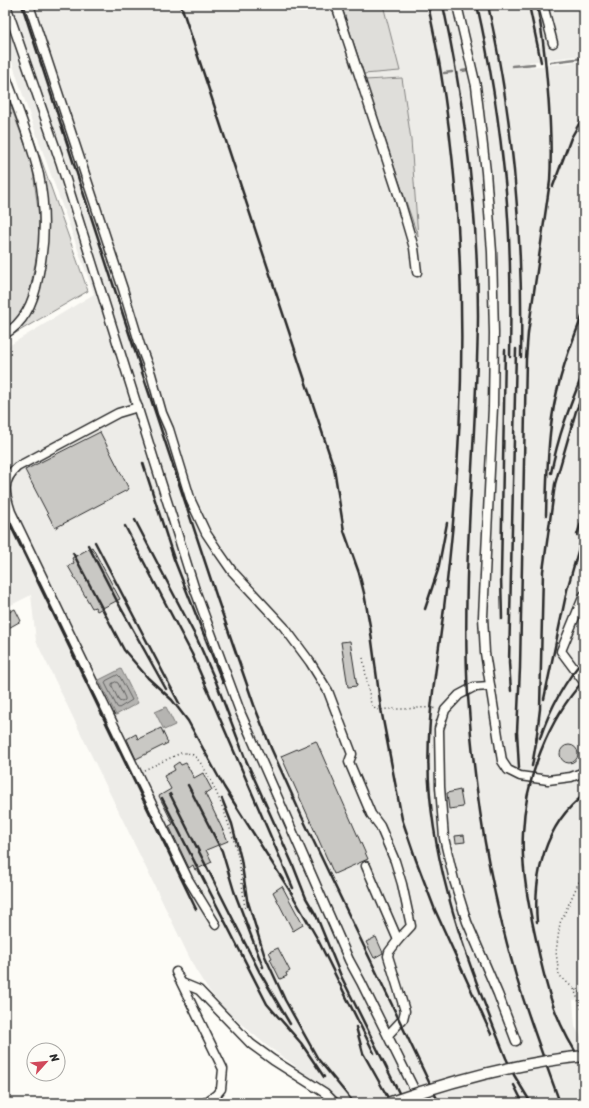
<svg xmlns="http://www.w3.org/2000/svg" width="589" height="1108" viewBox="0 0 589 1108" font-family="Sriracha,sans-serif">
	<rect width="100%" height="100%" fill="#fdfcf7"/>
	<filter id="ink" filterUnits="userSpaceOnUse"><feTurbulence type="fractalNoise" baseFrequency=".025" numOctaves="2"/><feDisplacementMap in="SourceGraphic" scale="8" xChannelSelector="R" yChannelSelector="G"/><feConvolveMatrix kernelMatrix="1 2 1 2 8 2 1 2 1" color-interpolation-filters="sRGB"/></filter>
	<g filter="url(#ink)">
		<polygon fill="#edece8" points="5,5 584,5 584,55 529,62 530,67 584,61 584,999 573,1000 575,1027 584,1041 584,1103 336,1103 294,1065 266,1045 226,1011 207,988 195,969 36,641 31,595 5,608 5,348 94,294 31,119 5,41"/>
		<g fill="#dfdeda" stroke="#858482">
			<polygon points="341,5 383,5 400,71 364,74"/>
			<polygon points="402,78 411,140 418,237 365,80"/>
			<polygon points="5,90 32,164 39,217 38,248 28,300 24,310 16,321 5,329"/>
			<polygon points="33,137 88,291 14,334 24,322 44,264 46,250 45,210 38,160"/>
		</g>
		<g fill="#b5b4b1" stroke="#7e7d7b">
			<polygon points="121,669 138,703 116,715 99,680"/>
			<polygon points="166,707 175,725 164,730 155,712"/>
		</g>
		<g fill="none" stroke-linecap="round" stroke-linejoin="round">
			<g stroke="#626261" stroke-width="1">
				<polygon points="118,675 120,677 132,700 119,708 117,707 105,683 106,681"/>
				<polygon points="116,682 118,683 125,698 125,700 122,702 119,701 112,686 112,684"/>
			</g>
			<g stroke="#7e7d7b" stroke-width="2.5">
				<polyline points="551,62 584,58"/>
				<polyline points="512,66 534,64"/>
				<polyline points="462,71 468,70"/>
				<polyline points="444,73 452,72"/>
				<polyline points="5,113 11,113"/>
			</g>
		</g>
		<g fill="#c9c8c4" stroke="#2b2b2b">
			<polygon points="100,432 129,489 55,528 25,470"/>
			<polygon points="92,547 120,599 97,611 95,607 92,608 68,566 74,563 72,558"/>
			<polygon points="15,609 21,621 5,630 5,614"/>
			<polygon points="350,641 357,686 348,687 341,642"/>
			<polygon points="161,728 168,743 136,759 127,739 136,734 138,739"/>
			<polygon points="316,741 368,859 334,874 281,756"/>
			<circle cx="569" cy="754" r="9"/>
			<polygon points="179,762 181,765 186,763 194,778 203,773 212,790 205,793 228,841 206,850 212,862 195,870 193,865 189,868 169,826 173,824 159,796 171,789 164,776 175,770 173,766"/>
			<polygon points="460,790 463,807 449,809 447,793"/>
			<polygon points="464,835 465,842 456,843 455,836"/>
			<polygon points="282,886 303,925 293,931 273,892"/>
			<polygon points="376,937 383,953 374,958 366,942"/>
			<polygon points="278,948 290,971 286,973 287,976 280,979 270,959 272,958 269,952"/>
		</g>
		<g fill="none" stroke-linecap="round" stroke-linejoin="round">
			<defs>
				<g id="minor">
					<polyline points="6,5 61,164 195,590 241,714 349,960 361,982 421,1103"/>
					<polyline points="29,5 123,289 140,345 151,374 162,413 169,429 191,501 206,533 216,548 232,571 284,627 310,662 328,691 352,754 349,762 371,814 380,826 395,861 402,884 411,926 398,940"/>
					<polyline points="336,5 398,194 414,248 417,272"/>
					<polyline points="457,5 476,86 486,172 492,252 494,333 493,407 483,617 485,653 502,761 508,770 520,776 548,780 571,777 584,772"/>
					<polyline points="543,5 553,43"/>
					<path d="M5 74C17 107 31 141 39 175 46 209 45 245 38 278 34 301 25 322 5 334"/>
					<path d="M138 407 118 413 17 467C1 481 5 494 11 512L188 879 216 925"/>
					<polyline points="584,595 561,651 584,682"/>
					<polyline points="490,686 474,687 459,695 445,710 439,729 440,787 444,838 454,880 467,922 498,994 516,1041"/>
					<polyline points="366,866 398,940 389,952 388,956 405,1011 403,1019 388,1035"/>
					<polyline points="176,972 223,1069 221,1089 216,1095 205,1103"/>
					<polyline points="182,983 199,990 251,1044 273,1060 325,1093 335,1103"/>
				</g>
			</defs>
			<use href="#minor" stroke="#2b2b2b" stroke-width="11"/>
			<g stroke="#2b2b2b" stroke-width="1.5" stroke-dasharray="1 3" stroke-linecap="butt">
				<path d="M363 658 371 704 376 710C385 709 393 709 402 709 414 709 425 706 437 709"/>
				<path d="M144 770 181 753C186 753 189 753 193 755 211 768 233 834 238 856 241 873 243 891 245 909"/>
				<polyline points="584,871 560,923 556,952 559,975 574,989 584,995"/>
				<polyline points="574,989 584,1015"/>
				<path d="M584 1073C578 1082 580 1090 584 1099"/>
			</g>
			<use href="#minor" stroke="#fdfcf7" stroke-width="8"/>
			<g stroke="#2b2b2b" stroke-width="2.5">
				<polyline points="22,5 129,333 218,601 254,705 271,748 302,817 439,1103"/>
				<polyline points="181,5 334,468 344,531 359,573 364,593 370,626 381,709 402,819 416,860 435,910 491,1034"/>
				<path d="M428 5C465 175 468 351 453 523 449 564 445 605 439 646 432 696 425 745 430 796 438 887 472 974 506 1058L514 1075 531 1103"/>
				<path d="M443 5C465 107 478 211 478 316 477 442 461 569 468 696 474 791 489 885 516 976 529 1019 545 1061 560 1103"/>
				<path d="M477 5C491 66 500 128 506 191 511 246 511 302 510 357"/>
				<path d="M488 5C514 121 523 239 521 357"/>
				<polyline points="529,5 541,62"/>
				<polyline points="553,186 571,138 584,115"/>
				<polyline points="143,463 174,559 223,683"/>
				<path d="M551 473C558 436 570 405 584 371"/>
				<polyline points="5,514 196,909"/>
				<path d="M546 515C547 482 547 450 552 418 557 381 570 346 584 312"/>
				<polyline points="135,520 197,639 216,682 245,758 293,865 306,898 316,915 341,976 404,1103"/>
				<polyline points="125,526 192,654 293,888"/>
				<polyline points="577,535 584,514"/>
				<polyline points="95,542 179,703"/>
				<polyline points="88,545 117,601 166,689"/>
				<polyline points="73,553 124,650 148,678 172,700 188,721 224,787 290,891 317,938 374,1053"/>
				<polyline points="425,609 438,570 447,523"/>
				<polyline points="502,619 501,576 505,350"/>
				<path d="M584 680C548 720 525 779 523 833 521 869 529 908 537 944 547 992 556 1024 584 1065"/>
				<polyline points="511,691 509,663 516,349"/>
				<polyline points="544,699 567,590 584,530"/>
				<path d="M540 738C550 709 564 682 584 659"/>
				<polyline points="536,742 540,709 543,571 555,484 576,411 584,392"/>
				<polyline points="532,766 537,737"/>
				<path d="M519 768 517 732 520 668 526 359 528 333 550 181C552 147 550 114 547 81 545 55 542 30 537 5"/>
				<polyline points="188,785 222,851 234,891 263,967"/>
				<polyline points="170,794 259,971 290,1024"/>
				<polyline points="162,798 267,1004 301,1043 324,1077"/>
				<polyline points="222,799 232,824 241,859 248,906"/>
				<polyline points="248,902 264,954 285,1000 318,1059 354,1103"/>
				<path d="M537 922C533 876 545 824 584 795"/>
				<polyline points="356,1027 363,1053 391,1103"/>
				<polyline points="514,1085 523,1103"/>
			</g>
			<defs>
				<path id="major-bridge" d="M388 1103C451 1081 517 1063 584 1056"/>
			</defs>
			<use href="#major-bridge" stroke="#2b2b2b" stroke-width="13" stroke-linecap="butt"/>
			<use href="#major-bridge" stroke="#fdfcf7" stroke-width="10"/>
		</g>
	</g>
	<rect width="589" height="1108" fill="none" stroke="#fdfcf7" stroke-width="20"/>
	<rect x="10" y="10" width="569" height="1088" fill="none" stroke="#2b2b2b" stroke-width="1.5" filter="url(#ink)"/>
	<g transform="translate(46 1062) rotate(63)"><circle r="19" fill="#fdfcf7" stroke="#a9a8a5"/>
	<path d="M0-3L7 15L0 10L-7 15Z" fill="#d1495b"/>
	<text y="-6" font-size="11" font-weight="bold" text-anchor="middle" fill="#2b2b2b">N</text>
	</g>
</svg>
